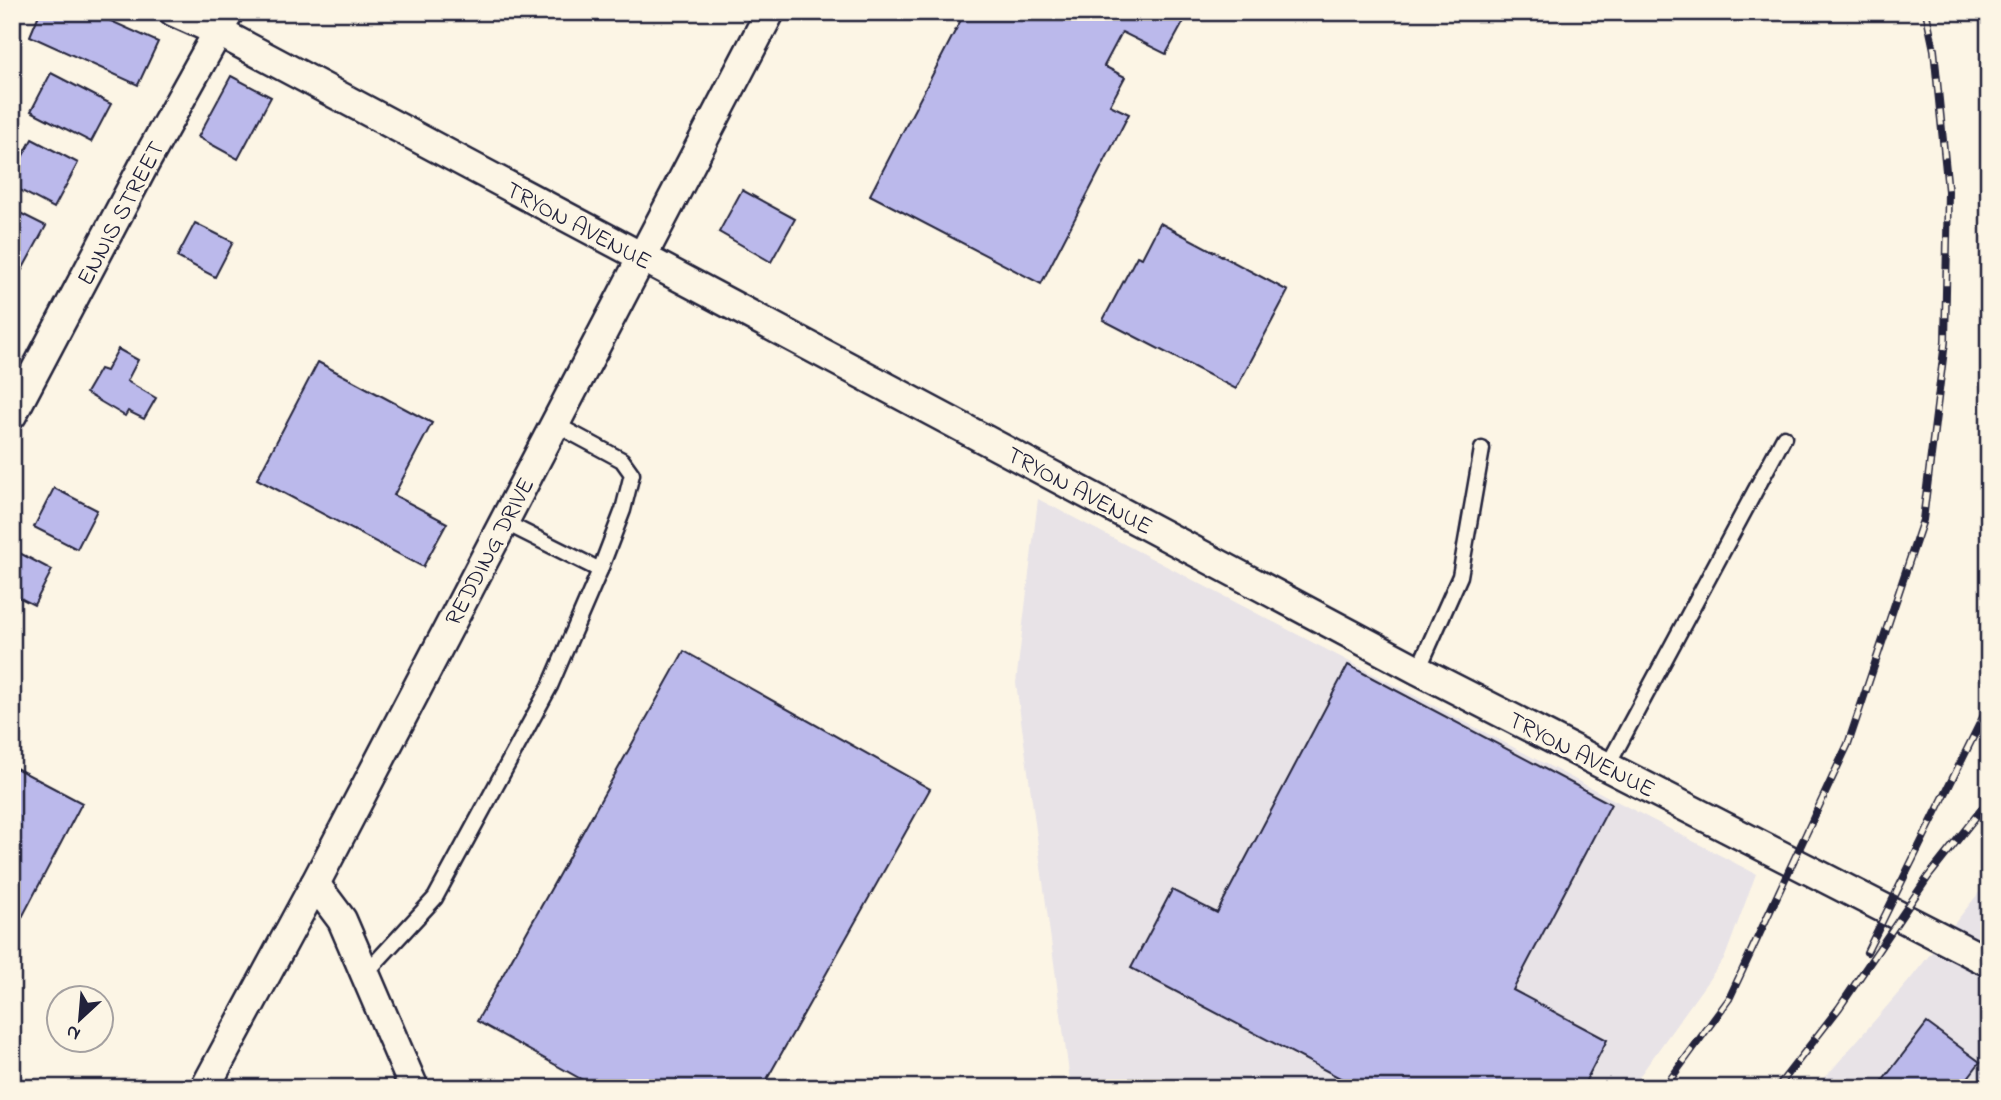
<svg xmlns="http://www.w3.org/2000/svg" width="2001" height="1100" viewBox="0 0 2001 1100" font-family="'Indie Flower',sans-serif">
	<rect width="100%" height="100%" fill="#fcf5e5"/>
	<filter id="ink" filterUnits="userSpaceOnUse"><feTurbulence type="fractalNoise" baseFrequency=".0143" numOctaves="2"/><feDisplacementMap in="SourceGraphic" scale="14" xChannelSelector="R" yChannelSelector="G"/><feConvolveMatrix kernelMatrix="1 2 1 2 8 2 1 2 1" color-interpolation-filters="sRGB"/></filter>
	<g filter="url(#ink)">
		<g fill="#e8e3e7">
			<polygon points="1038,499 1756,874 1725,957 1631,1088 1071,1088 1016,683"/>
			<polygon points="1989,880 1989,1088 1816,1088 1908,982"/>
		</g>
		<g fill="#bbb9eb" stroke="#22223b" stroke-width="2">
			<polygon points="40,12 91,12 158,42 138,85 30,36"/>
			<polygon points="965,12 1189,12 1166,54 1122,32 1104,66 1125,77 1110,105 1129,114 1041,284 870,195"/>
			<polygon points="51,73 111,104 91,142 31,111"/>
			<polygon points="231,76 271,97 238,159 198,137"/>
			<polygon points="32,139 78,163 54,208 12,186 12,176"/>
			<polygon points="742,190 795,219 771,262 719,232"/>
			<polygon points="12,209 46,226 22,270 12,265"/>
			<polygon points="195,223 233,242 215,277 177,257"/>
			<polygon points="1160,223 1288,291 1236,389 1103,320 1137,256 1142,258"/>
			<polygon points="118,349 138,360 127,381 156,398 144,419 128,411 125,416 86,393 100,369 106,371"/>
			<polygon points="318,362 432,423 394,495 447,523 423,567 257,479"/>
			<polygon points="54,488 97,510 77,549 34,527"/>
			<polygon points="12,549 52,570 34,605 12,594"/>
			<polygon points="684,651 930,789 762,1088 597,1088 477,1021"/>
			<polygon points="1348,665 1611,804 1513,990 1607,1040 1582,1088 1359,1088 1131,968 1172,890 1217,913"/>
			<polygon points="12,766 82,803 18,925 12,922"/>
			<polygon points="1927,1023 1980,1062 1960,1088 1877,1088"/>
		</g>
		<g fill="none" stroke-linecap="round" stroke-linejoin="round">
			<defs>
				<g id="service">
					<polyline points="555,424 622,460 632,474 623,510 600,570"/>
					<polyline points="1418,670 1460,576 1482,449"/>
					<polyline points="1607,767 1784,437"/>
					<polyline points="365,974 435,898 550,686 600,570 504,522"/>
				</g>
				<g id="minor">
					<polyline points="174,12 219,32 1418,670 1989,962"/>
					<polyline points="12,415 145,163 229,12"/>
					<polyline points="315,884 342,920 414,1088"/>
					<polyline points="205,1088 315,884 770,12"/>
				</g>
			</defs>
			<use href="#service" stroke="#22223b" stroke-width="19"/>
			<use href="#minor" stroke="#22223b" stroke-width="33"/>
			<use href="#service" stroke="#fcf5e5" stroke-width="14"/>
			<use href="#minor" stroke="#fcf5e5" stroke-width="28"/>
			<defs>
				<g id="rail">
					<polyline points="1867,952 1986,711 1989,698"/>
					<polyline points="1664,1088 1729,999 1848,744 1923,520 1945,342 1948,191 1934,50 1926,12"/>
					<polyline points="1777,1088 1839,1008 1928,877 1989,800"/>
				</g>
			</defs>
			<use href="#rail" stroke="#22223b" stroke-width="8"/>
			<use href="#rail" stroke="#fcf5e5" stroke-width="5" stroke-dasharray="16" stroke-linecap="butt"/>
		</g>
	</g>
	<g text-anchor="middle" stroke-width="7" stroke-linejoin="round" paint-order="stroke">
		<g font-size="24" fill="#22223b" stroke="#fcf5e5">
			<text transform="translate(120 213) rotate(-62)" y="8">ENNIS STREET</text>
			<text transform="translate(579 225) rotate(28)" y="8">TRYON AVENUE</text>
			<text transform="translate(1080 490) rotate(28)" y="8">TRYON AVENUE</text>
			<text transform="translate(489 551) rotate(-62)" y="8">REDDING DRIVE</text>
			<text transform="translate(1582 754) rotate(27)" y="8">TRYON AVENUE</text>
		</g>
	</g>
	<rect width="2001" height="1100" fill="none" stroke="#fcf5e5" stroke-width="42"/>
	<rect x="21" y="21" width="1959" height="1058" fill="none" stroke="#22223b" stroke-width="2.5" filter="url(#ink)"/>
	<g transform="translate(80 1019) rotate(206)"><circle r="33" fill="#fcf5e5" stroke="#a5a1a1" stroke-width="2"/>
	<path d="M0-5L12 26L0 18L-12 26Z" fill="#22223b"/>
	<text y="-10" font-size="19" font-weight="bold" text-anchor="middle" fill="#22223b">N</text>
	</g>
</svg>
